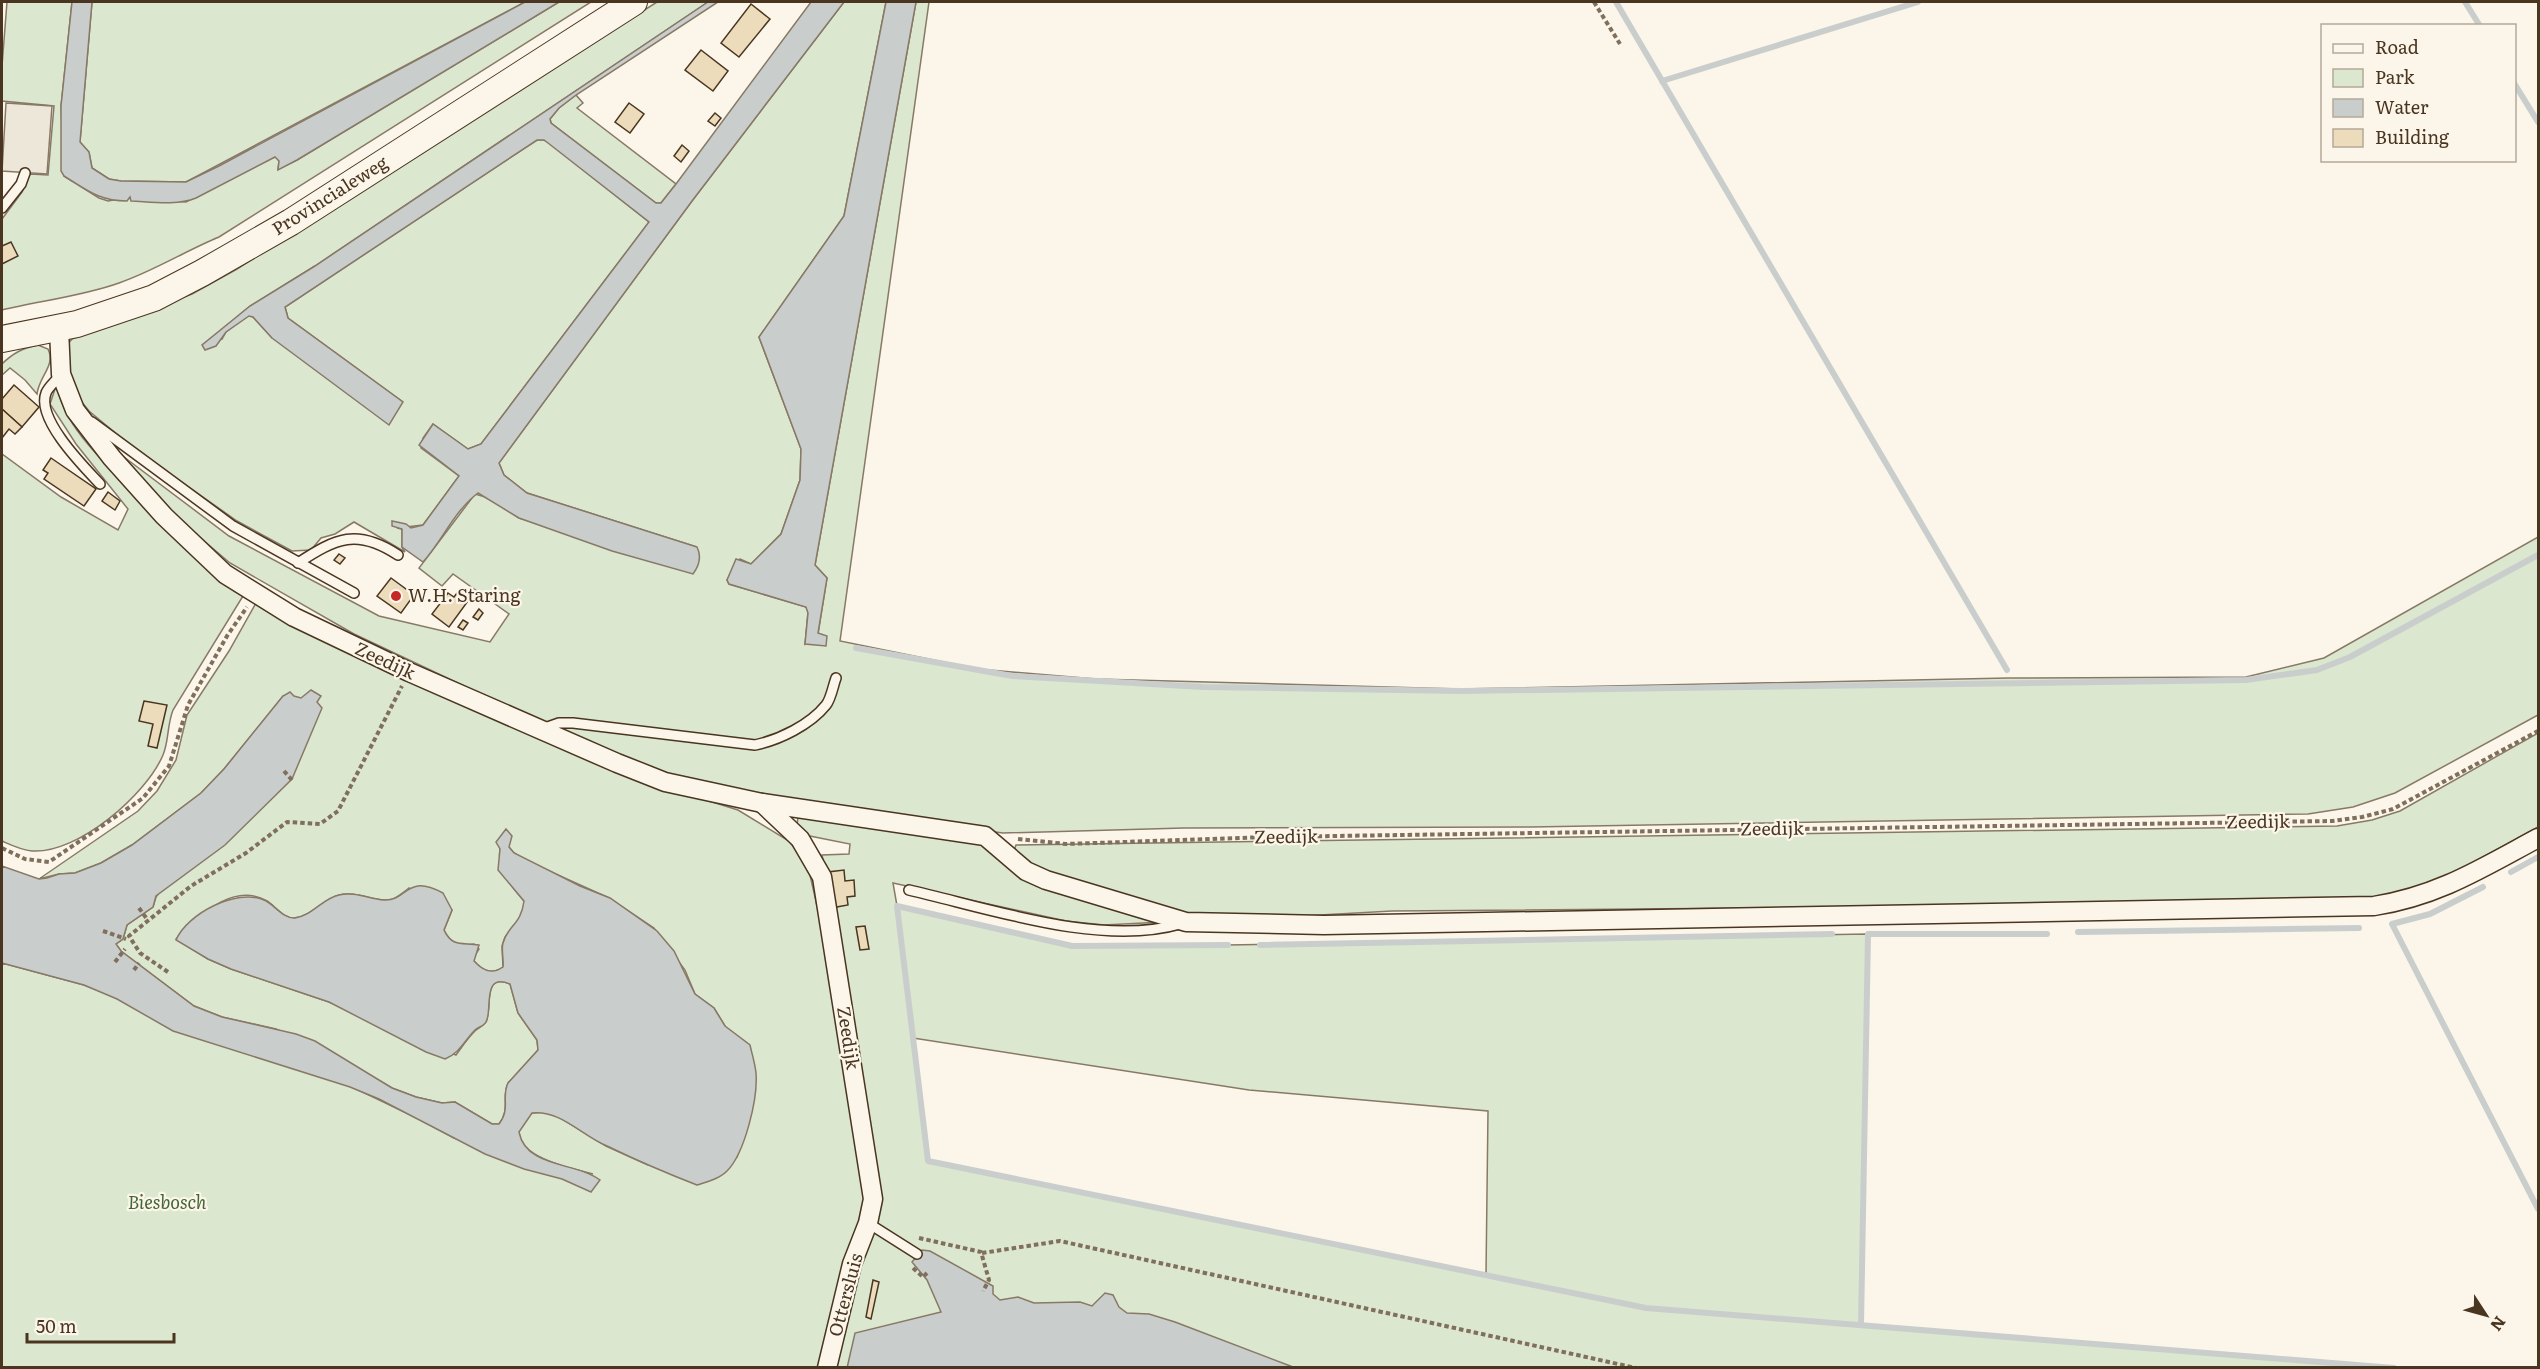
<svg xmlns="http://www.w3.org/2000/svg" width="2540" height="1369" viewBox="0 0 2540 1369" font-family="Literata,serif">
	<rect width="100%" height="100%" fill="#fbf6e9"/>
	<g fill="#dce7d0" stroke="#887966" stroke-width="1.5" fill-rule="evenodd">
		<path d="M7 2H72L61 106 64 176 99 198 108 201 130 197 186 202 276 156 279 161 278 169 297 160 559 2H591L219 237C185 251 154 271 119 283 83 296 39 301 2 310V219L22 192 30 174 48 175 54 106 2 101V66Z"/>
		<polygon points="92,2 525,2 186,182 121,181 109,179 92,168 89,152 80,142"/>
		<polygon points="657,2 708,2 315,266 250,306 203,345 222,339 226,332 249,315 253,317 272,338 403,402 288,318 285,307 537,140 544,140 548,142 649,222 481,444 468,449 433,424 423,438 421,448 459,476 423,525 397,528 402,529 402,547 405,552 354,522 335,534 321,538 311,550 292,551 237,521 136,450 89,411 77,396 68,369 67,345 72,339 192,294 237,269"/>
		<polygon points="844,2 886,2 844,216 759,337 801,449 800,480 781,534 751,564 740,559 727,580 729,584 806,607 808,612 805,644 818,634 827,578 815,565 916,2 929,2 840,641 978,669 1096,679 1460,689 2009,678 2246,677 2324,658 2538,537 2538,715 2395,793 2353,807 2308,814 1530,827 1184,828 1003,833 883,817 708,786 658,772 562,732 354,634 230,563 165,508 116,451 229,536 379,616 490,642 509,614 453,574 442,586 419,568 475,494 489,498 519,518 536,523 697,547 527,493 504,475 499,463 692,201"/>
		<polygon points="576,95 583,103 577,108 676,184 661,203 656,203 551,123 550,119 559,108"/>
		<path d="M38 345 48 349C56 366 39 376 37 394L25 380 10 368 2 375V364C13 353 23 348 38 345Z"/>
		<path d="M55 389 58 390C67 432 113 471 144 500 174 531 205 560 234 591L243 596 173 710C167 725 169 741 163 755 146 795 78 854 32 851 21 850 11 845 2 841V454L61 497 118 530 128 509 76 444 50 404Z"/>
		<path d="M256 603 342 650 648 782 738 810 789 841 801 857 810 875 820 919 867 1193 850 1251 872 1231 837 931 822 855 849 854 850 844 805 835 797 825 798 817 972 841 1163 922 1104 925 1066 921 893 883 897 906 1072 946 1107 947 1868 934 1861 1325 2394 1367 2 1368V963L84 985 302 1070 350 1086 419 1119 454 1138 593 1174C575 1170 517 1157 519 1132 519 1125 527 1118 532 1113L544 1112 559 1117 606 1146 648 1165 737 1157 753 1103 725 1026 714 1008 695 994 685 970 654 928 609 898 529 862 514 853 509 847 500 849C497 871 510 885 524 901L523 915 505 937 502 946 503 967C492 975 483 971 474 961L473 958 479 949 474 944C459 946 451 944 444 930L452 910 409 888C404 892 399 896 393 899 379 904 356 890 339 895 323 899 311 917 294 918 284 919 275 906 267 901 231 881 199 918 176 939L208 959 231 969 329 1002 456 1055C462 1047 467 1039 474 1032 477 1028 482 1027 485 1023 494 1013 480 971 510 984L518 1013 537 1040 538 1050 508 1083C501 1097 511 1109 499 1124H492L455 1102 442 1103 416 1097 392 1088 368 1074 276 1029 222 1017 194 1006 121 951 116 944 123 939 127 925 153 907 156 897 301 698 283 696 224 769 201 793 132 845 101 863 75 873 59 874 39 879 138 811 157 791 176 760 187 715 229 651ZM913 1038 1249 1090 1488 1111 1486 1275 929 1161Z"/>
		<polygon points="2538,733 2538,827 2439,881 2360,903 1392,911 1229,920 1198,918 1040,872 1013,853 1016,845 2337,826 2372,820 2400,811"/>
	</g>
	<polygon fill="#ede7d9" stroke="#887966" stroke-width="1.5" points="6,103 52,106 47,174 2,171"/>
	<g fill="#c9cecd" stroke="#887966" stroke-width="1.5">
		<path d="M72 2H92L80 142 89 152 92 168 109 179 121 181 186 182 219 166 525 2H559L297 160 278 170 279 161 275 157 196 198C176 206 152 202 131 201L130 197 127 201C99 201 87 190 64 176L61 171V106Z"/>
		<path d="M708 2H718L576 95 559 108 550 119 551 123 656 203H661L676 184 811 2H844L692 201 499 463 504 475 527 493 697 547C702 557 699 566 693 574L612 551 519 518 478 493C455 510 442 541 423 562L402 547V529L392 526V521L406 524 411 528 423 525 459 476 419 445 433 424 468 449 481 444 649 222 548 143 544 140H537L285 307 288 318 403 402 389 425 272 338 253 317 249 316 226 332 216 346 205 350 202 345 250 306 315 266Z"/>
		<polygon points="886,2 916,2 815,565 827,578 818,633 827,636 826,646 805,644 808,613 806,607 729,584 727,580 736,559 751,564 781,534 800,480 801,449 759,337 844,216"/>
		<path d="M311 690 321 696 317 702 322 708 292 779 225 845 156 896 153 907 127 925 123 939 116 944 121 951 194 1006 222 1017 296 1034 315 1041 392 1088 416 1097 442 1103 455 1102 492 1124H499C511 1109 501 1097 508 1083L538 1050 537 1040 518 1013 510 984C481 972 493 1011 486 1022 484 1026 478 1027 475 1030 464 1041 460 1053 445 1059L426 1052 329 1002 231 969 208 959 176 940C187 914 236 888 264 900 274 904 283 919 295 918 312 916 323 898 339 895 355 891 369 899 384 900 409 901 405 873 443 893L452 910 444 930C452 948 463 942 479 945L474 961C483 971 492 975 503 967 504 959 501 950 503 943 508 925 521 925 524 901L498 870 500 849 496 842 506 829 512 836 509 847 514 853 580 886 610 898 657 931 674 951 695 994 714 1008 725 1026 750 1045C752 1054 755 1063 756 1073 758 1098 745 1153 727 1171 719 1179 707 1182 697 1185 666 1173 636 1160 607 1146 581 1135 561 1110 532 1113L519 1132C526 1168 576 1162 600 1180L591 1192 562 1179 524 1169 485 1154 379 1099 350 1087 173 1031 117 999 84 985 2 963V866L39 879 47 878 59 874 75 873 101 863 132 845 201 793 224 769 283 696 290 692 294 696 301 698Z"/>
		<polygon points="922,1250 930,1251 993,1286 993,1294 1000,1300 1018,1297 1034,1303 1080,1302 1092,1306 1105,1293 1113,1295 1119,1307 1127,1313 1149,1314 1175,1322 1293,1367 847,1368 855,1333 941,1312 927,1280 912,1262"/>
	</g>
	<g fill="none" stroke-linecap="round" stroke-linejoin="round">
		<g stroke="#c9cecd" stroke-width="6">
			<polyline points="1616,2 2007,670"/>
			<polyline points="2465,2 2480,26"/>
			<polyline points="1662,81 1918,2"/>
			<polyline points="2514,83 2538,122"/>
			<polyline points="856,648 1012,676 1203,687 1462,691 2246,680 2317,670 2350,657 2538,555"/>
			<polyline points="2511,872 2538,857"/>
			<polyline points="2483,887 2430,914 2392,924 2538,1209"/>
			<polyline points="2078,932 2359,928"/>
			<polyline points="1228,945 1072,946 897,906 928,1161 1646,1308 2394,1368"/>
			<polyline points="1260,945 1832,934"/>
			<polyline points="1861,1325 1868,934 2047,934"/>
		</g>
	</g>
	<g fill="#ecdcbc" stroke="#4a3520" stroke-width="1.5">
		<polygon points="751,4 770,19 739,57 721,43"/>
		<polygon points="701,50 728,71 713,91 685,70"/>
		<polygon points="629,103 644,114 630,133 615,122"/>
		<polygon points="715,113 721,118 715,126 708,121"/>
		<polygon points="682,145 689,151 681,162 674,156"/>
		<polygon points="11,242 18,256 2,264 2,246"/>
		<polygon points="14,385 39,407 22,427 2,409 2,399"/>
		<polygon points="2,409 22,427 15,434 9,429 2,438"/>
		<polygon points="51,458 96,489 84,506 44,479 48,473 43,470"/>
		<polygon points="108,492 120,501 115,510 102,501"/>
		<polygon points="339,554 345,558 340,564 334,560"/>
		<polygon points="391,578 414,595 401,613 377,596"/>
		<polygon points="448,593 454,597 457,593 468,601 449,627 432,614"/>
		<polygon points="479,609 483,613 478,620 473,617"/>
		<polygon points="463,620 468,623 463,630 458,627"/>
		<polygon points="144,701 167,705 157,748 148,746 153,724 139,721"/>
		<polygon points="844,870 845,881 854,880 855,896 847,897 848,905 831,908 828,872"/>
		<polygon points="865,926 869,949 860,950 856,927"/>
		<polygon points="873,1280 879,1282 871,1319 866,1317"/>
	</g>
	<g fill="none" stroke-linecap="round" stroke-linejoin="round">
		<defs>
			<g id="lane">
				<polyline points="2,208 21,184 25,173"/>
				<path d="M61 374C57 380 48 387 46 393 36 419 84 467 100 484"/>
				<polyline points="92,422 233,526 354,593"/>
				<path d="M298 563C336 538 357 528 398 555"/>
				<path d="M542 729 559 723H573L755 745C779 740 810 725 826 705 831 699 833 686 836 678"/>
				<path d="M909 890C988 908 1100 947 1180 924"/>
				<polyline points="868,1223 917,1254"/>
			</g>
			<g id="street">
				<path d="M59 329 61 374 75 410 112 458 164 516 225 574 294 617 409 672 617 763 665 782 762 803 985 836 1026 871 1046 880 1186 922 1324 925 2374 906C2438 896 2482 868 2538 838"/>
				<polyline points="762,803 800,839 822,877 873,1199 868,1223 852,1264 827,1368"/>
			</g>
			<polyline id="secondary" points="2,339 77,324 154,298 202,273 291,222 634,2"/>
		</defs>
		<use href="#lane" stroke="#4a3520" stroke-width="12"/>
		<use href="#street" stroke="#4a3520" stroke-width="21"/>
		<use href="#secondary" stroke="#4a3520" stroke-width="28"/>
		<g stroke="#7f6f5c" stroke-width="4" stroke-dasharray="4.5 3" stroke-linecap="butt">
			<polyline points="1594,2 1620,44"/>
			<polyline points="284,771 292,780"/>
			<polyline points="1018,839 1066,844 1268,837 2332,821 2362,817 2393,809 2538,731"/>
			<polyline points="2,848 25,859 49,862 143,798 169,766 188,705 227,636 247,607"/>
			<polyline points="139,908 147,919"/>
			<polyline points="103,931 126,939"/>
			<polyline points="115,962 125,949"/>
			<polyline points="134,970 139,963"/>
			<polyline points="168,972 140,953 129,936 191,886 246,853 287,822 320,824 338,811 402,686"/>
			<polyline points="919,1238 981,1252 989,1280 983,1291"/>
			<polyline points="982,1253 1060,1241 1636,1368"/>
			<polyline points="913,1268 923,1277 927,1273"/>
		</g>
		<use href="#lane" stroke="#fbf6e9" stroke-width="9"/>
		<use href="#street" stroke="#fbf6e9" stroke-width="18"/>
		<use href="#secondary" stroke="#fbf6e9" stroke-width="26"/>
	</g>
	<circle fill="#c62828" stroke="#fbf6e9" stroke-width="2" cx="396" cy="596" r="6"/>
	<g text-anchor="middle" stroke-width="4.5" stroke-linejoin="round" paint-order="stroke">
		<g font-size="18" fill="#4a3520" stroke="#fbf6e9">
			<text transform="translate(330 196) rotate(-32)" y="6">Provincialeweg</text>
			<text transform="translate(385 661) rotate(25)" y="6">Zeedijk</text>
			<text transform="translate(2258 822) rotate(-1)" y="6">Zeedijk</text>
			<text transform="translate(1772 829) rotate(-1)" y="6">Zeedijk</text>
			<text transform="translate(1286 837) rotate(-1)" y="6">Zeedijk</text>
			<text transform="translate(848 1038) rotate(81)" y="6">Zeedijk</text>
			<text transform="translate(846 1295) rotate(-75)" y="6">Ottersluis</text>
		</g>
		<g font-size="18" fill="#4a3520" stroke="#fbf6e9" text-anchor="start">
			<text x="408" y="602">W.H. Staring</text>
		</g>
		<g font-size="18" font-style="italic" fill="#436837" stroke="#fbf6e9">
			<text x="167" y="1209">Biesbosch</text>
		</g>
	</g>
	<rect width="2540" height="1369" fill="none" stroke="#4a3520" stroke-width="6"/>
	<rect x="2321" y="24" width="195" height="138" fill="#fbf6e9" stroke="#b4a999" stroke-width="1.5"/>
	<rect x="2333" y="44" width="30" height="9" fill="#fbf6e9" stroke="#b4a999" stroke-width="1.5"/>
	<text x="2375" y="54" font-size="18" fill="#4a3520">Road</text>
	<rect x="2333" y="69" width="30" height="18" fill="#dce7d0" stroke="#b4a999" stroke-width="1.5"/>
	<text x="2375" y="84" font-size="18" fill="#4a3520">Park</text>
	<rect x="2333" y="99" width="30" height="18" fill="#c9cecd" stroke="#b4a999" stroke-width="1.5"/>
	<text x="2375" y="114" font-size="18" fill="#4a3520">Water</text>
	<rect x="2333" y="129" width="30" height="18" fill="#ecdcbc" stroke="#b4a999" stroke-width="1.5"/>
	<text x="2375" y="144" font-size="18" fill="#4a3520">Building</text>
	<g transform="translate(2486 1315) rotate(126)" stroke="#fbf6e9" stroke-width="4.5" paint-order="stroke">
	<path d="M0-4.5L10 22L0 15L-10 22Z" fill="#4a3520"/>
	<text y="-9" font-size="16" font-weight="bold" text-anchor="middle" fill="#4a3520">N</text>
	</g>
	<path d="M27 1333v9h147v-9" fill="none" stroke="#4a3520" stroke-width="3"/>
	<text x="36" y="1333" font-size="18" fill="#4a3520" stroke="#fbf6e9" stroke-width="4.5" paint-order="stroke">50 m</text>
</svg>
